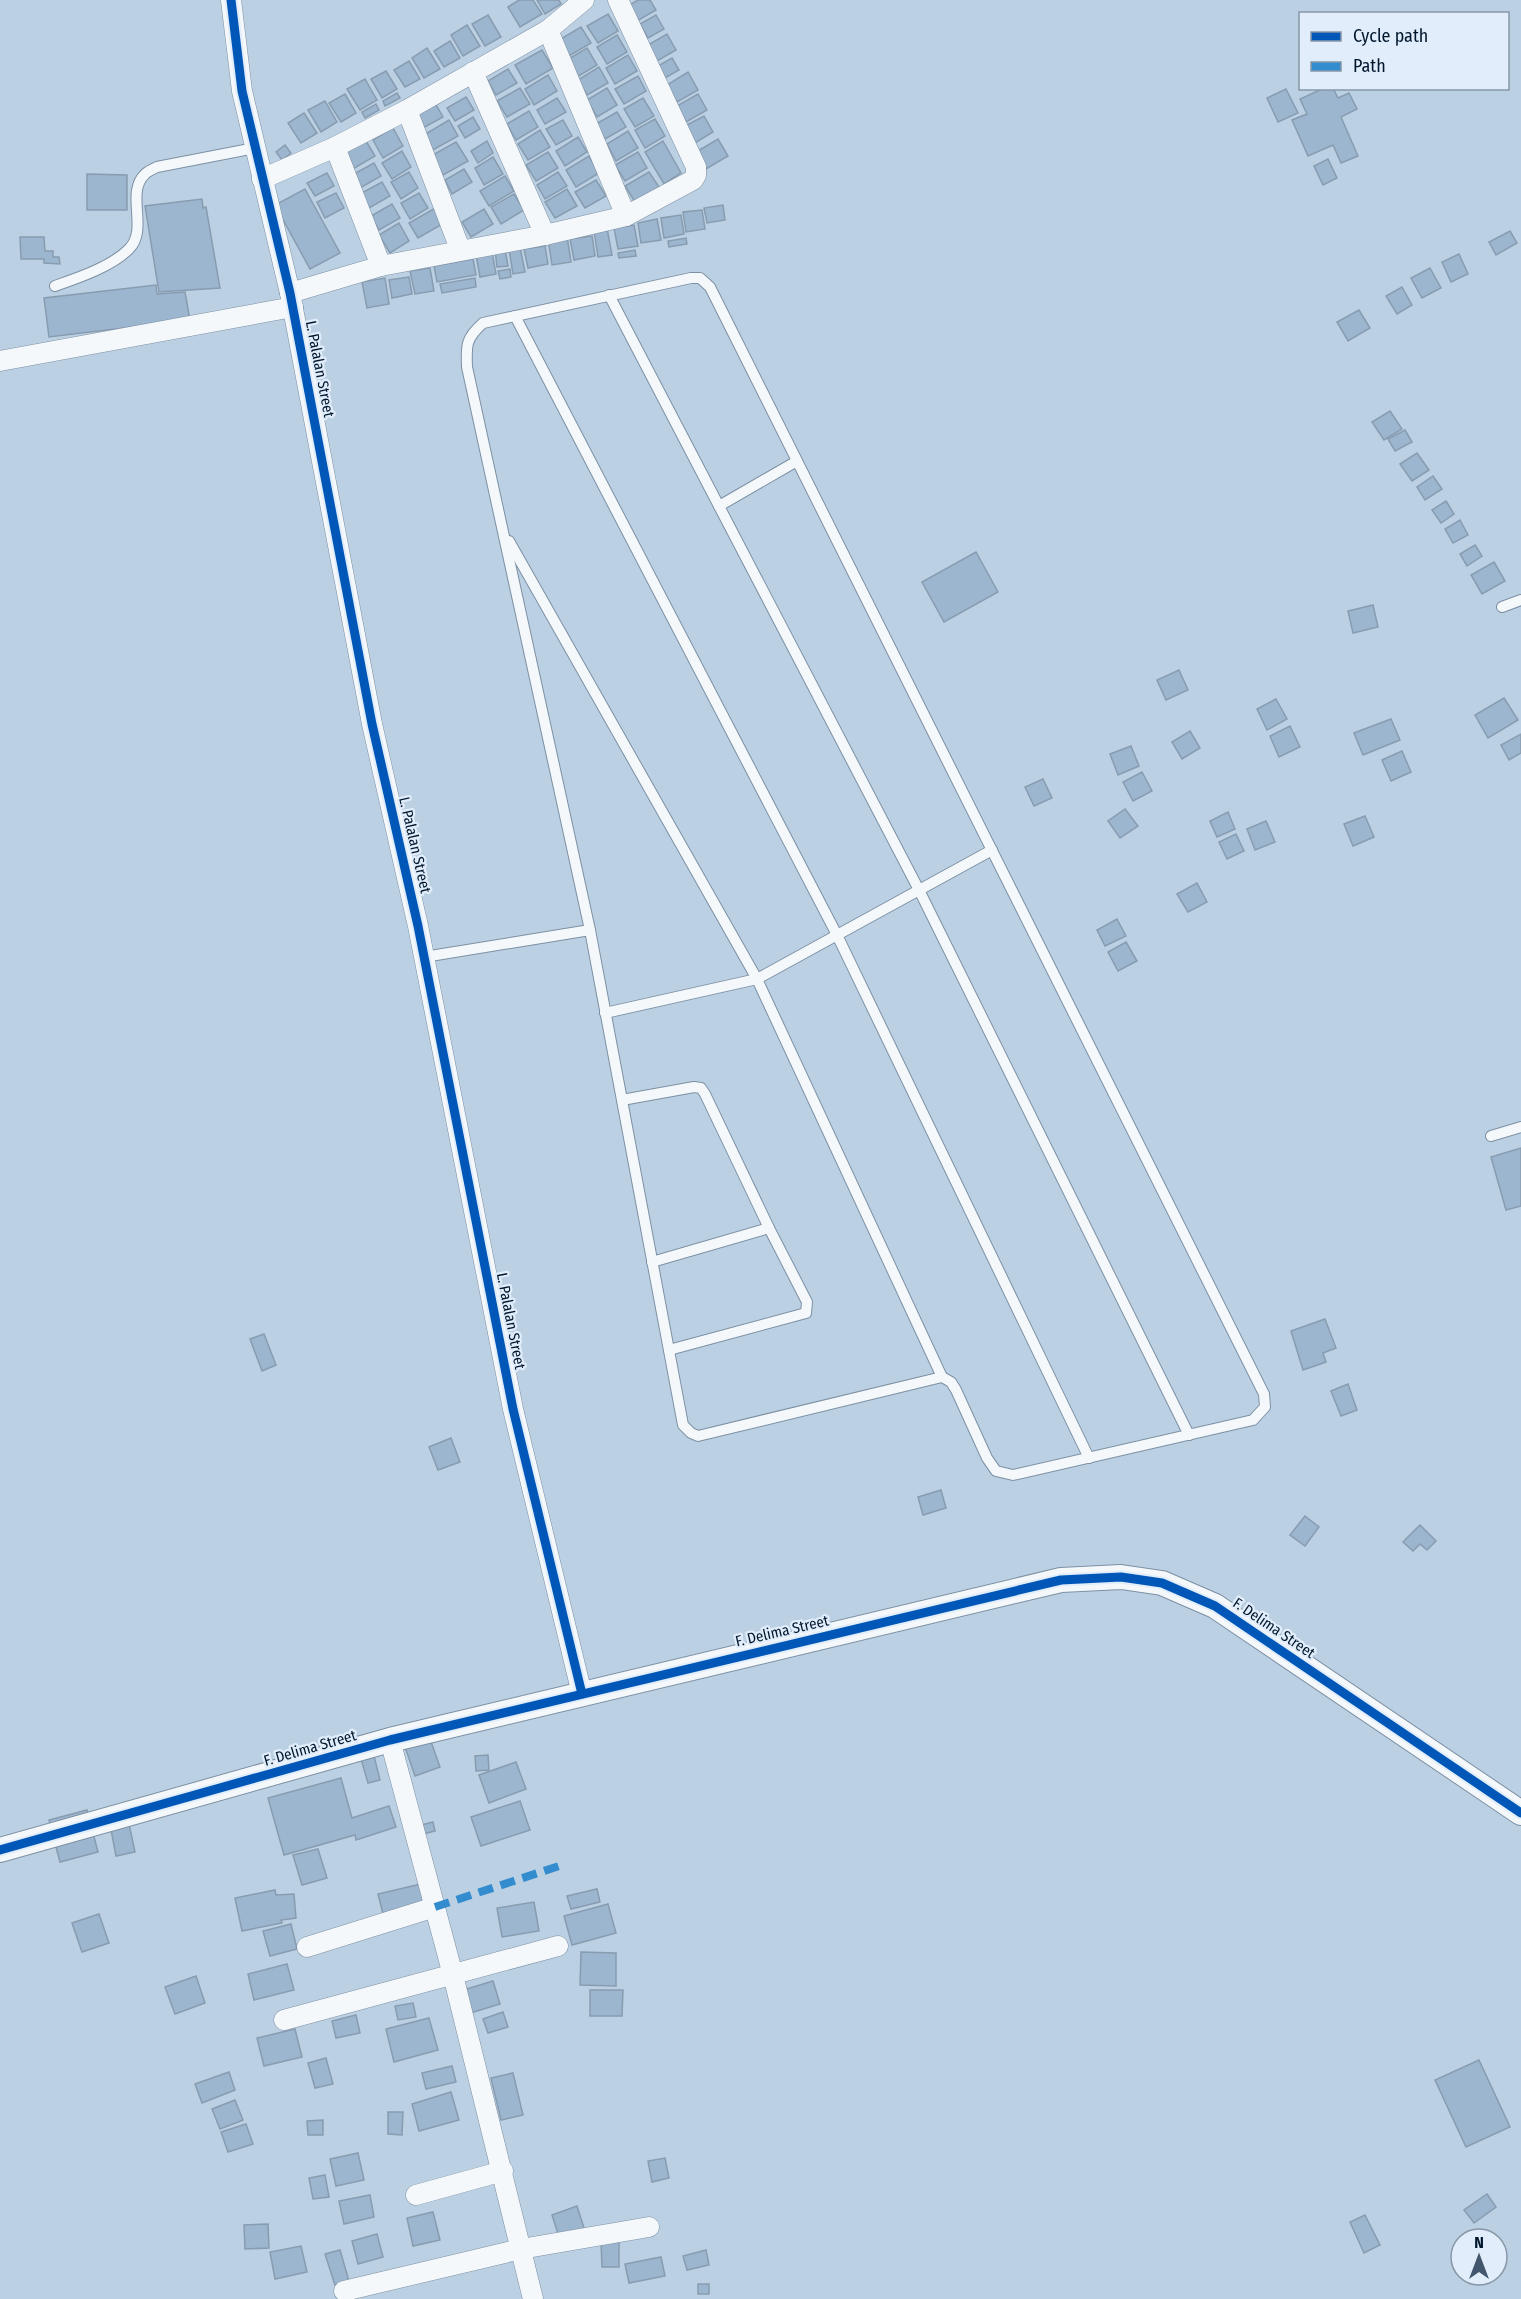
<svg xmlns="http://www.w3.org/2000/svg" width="1521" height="2299" viewBox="0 0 1521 2299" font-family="'Fira Sans Condensed',sans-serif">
	<rect width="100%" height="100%" fill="#bcd0e4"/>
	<g fill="#9cb6cf" stroke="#889cb0" stroke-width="1.5">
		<polygon points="519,0 533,0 542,14 520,27 508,7"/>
		<polygon points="537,0 559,0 561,4 545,14"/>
		<polygon points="638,0 650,0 656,10 637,21 628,6"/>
		<polygon points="608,14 618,31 598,43 587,26"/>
		<polygon points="488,15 501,37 485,46 472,24"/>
		<polygon points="656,15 664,29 648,38 640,24"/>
		<polygon points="467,25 480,46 463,56 451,35"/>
		<polygon points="581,27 591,43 569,56 559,40"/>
		<polygon points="667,34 676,50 657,61 648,45"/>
		<polygon points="617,35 627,52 607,64 597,47"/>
		<polygon points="450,41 460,58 444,67 434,51"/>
		<polygon points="427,48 440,69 424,78 412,58"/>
		<polygon points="587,48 597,65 577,77 567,60"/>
		<polygon points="542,50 553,68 526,84 515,65"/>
		<polygon points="628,55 637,71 615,84 606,68"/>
		<polygon points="672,58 679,70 665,78 658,66"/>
		<polygon points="409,61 420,79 405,87 394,70"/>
		<polygon points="599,67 608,83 587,95 578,80"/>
		<polygon points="508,69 517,83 496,95 488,81"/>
		<polygon points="386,71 397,89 382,98 371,79"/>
		<polygon points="688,72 698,90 677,102 667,85"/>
		<polygon points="548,75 557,91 534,105 525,89"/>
		<polygon points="638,76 646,91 624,104 615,89"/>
		<polygon points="365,79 377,100 360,110 347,89"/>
		<polygon points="520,88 530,104 507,117 497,101"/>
		<polygon points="607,88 617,105 597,117 587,100"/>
		<polygon points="1324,88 1333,88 1338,98 1349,93 1357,109 1341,117 1358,156 1341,163 1333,145 1308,156 1292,120 1307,114 1300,99"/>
		<polygon points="1286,89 1298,113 1278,122 1267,98"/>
		<polygon points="397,93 400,98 385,106 383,101"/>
		<polygon points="345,94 356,113 341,122 329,103"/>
		<polygon points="698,94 707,110 686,122 677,106"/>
		<polygon points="466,97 474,110 455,121 447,108"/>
		<polygon points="557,98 566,112 545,124 537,110"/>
		<polygon points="643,98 654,116 635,127 624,109"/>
		<polygon points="325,101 337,122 321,132 308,110"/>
		<polygon points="435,103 443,117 423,128 415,115"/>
		<polygon points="376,104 379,110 365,118 362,112"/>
		<polygon points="529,111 538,127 516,140 507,124"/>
		<polygon points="617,112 626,127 605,139 596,124"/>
		<polygon points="304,113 317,133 301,143 288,123"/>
		<polygon points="704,116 713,132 695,143 685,126"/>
		<polygon points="473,117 480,129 465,138 458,126"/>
		<polygon points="655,119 665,136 645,148 635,130"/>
		<polygon points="449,120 458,136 431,151 422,136"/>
		<polygon points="563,120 572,136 556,145 546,129"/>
		<polygon points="393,128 403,146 383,158 373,140"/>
		<polygon points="540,130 550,147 528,160 518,144"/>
		<polygon points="628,131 638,148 616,161 607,144"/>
		<polygon points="578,137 587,152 565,166 556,151"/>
		<polygon points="718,139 728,156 706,169 696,152"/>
		<polygon points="366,141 375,156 351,170 341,155"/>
		<polygon points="487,141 493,153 478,163 471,151"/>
		<polygon points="663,141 681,173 664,184 645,152"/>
		<polygon points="456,142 468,161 443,175 431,156"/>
		<polygon points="285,145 291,153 282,160 276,152"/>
		<polygon points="402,151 411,167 392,179 382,163"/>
		<polygon points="548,152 558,168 536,181 526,165"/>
		<polygon points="638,152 647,168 625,181 615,165"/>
		<polygon points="589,156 599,173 576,187 566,170"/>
		<polygon points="493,157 503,174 484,185 475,168"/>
		<polygon points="1328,159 1337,178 1323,185 1314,166"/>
		<polygon points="374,163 381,176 360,188 352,175"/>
		<polygon points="464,169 472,182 452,194 445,180"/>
		<polygon points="409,172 418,188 401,199 391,182"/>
		<polygon points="558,172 567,186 545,199 537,185"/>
		<polygon points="649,172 659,187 635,202 625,186"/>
		<polygon points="327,173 334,186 315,196 307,183"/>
		<polygon points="87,174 127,175 127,210 87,210"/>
		<polygon points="505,176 514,191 489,206 480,191"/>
		<polygon points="596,180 606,196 585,208 575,192"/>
		<polygon points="382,182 390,196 369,208 360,194"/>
		<polygon points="305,189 340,253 310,269 275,205"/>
		<polygon points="567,189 577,206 555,218 545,202"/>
		<polygon points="336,193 344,208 325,218 317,202"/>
		<polygon points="419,193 428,208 410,219 401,203"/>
		<polygon points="514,194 524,210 501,224 491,207"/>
		<polygon points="202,199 203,208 206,207 220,288 159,292 145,206"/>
		<polygon points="392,204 400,218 379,230 371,216"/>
		<polygon points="723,205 725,220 707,223 704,208"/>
		<polygon points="437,207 446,222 418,238 409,223"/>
		<polygon points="484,209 493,224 471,237 462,222"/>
		<polygon points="702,210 705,229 686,232 683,212"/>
		<polygon points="681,215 684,234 664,238 661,218"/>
		<polygon points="657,219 661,240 641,243 638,223"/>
		<polygon points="399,223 409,241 390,253 379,235"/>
		<polygon points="634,225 638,246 618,249 614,228"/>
		<polygon points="607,228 612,255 598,257 594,231"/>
		<polygon points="1510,231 1517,243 1496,255 1489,242"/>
		<polygon points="567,236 571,262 552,265 548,239"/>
		<polygon points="592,236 595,256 574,260 570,239"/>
		<polygon points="20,237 44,237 45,251 53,251 53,257 59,257 60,264 44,263 44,259 21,259"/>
		<polygon points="686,238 687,244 669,247 668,241"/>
		<polygon points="545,246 548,264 528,268 524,249"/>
		<polygon points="520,247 525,272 513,274 509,249"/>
		<polygon points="505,249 508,266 497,267 495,250"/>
		<polygon points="635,250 636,256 619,258 618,253"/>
		<polygon points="492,252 496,274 480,277 476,255"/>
		<polygon points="1459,254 1468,274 1451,282 1442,262"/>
		<polygon points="473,259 476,275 437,282 434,266"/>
		<polygon points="430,268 434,291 415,294 410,271"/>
		<polygon points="1430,268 1441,288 1422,298 1411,278"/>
		<polygon points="510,269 511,277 500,279 498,271"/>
		<polygon points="409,277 412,294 392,298 389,280"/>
		<polygon points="385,278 389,304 367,308 362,282"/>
		<polygon points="475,278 476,287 442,293 440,284"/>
		<polygon points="156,285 157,294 185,292 190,320 49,337 44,298"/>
		<polygon points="1402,287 1412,305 1397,314 1386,296"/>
		<polygon points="1359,310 1370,328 1348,341 1337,322"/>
		<polygon points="1390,411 1402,429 1384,440 1372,422"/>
		<polygon points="1405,430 1412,442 1395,451 1388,439"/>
		<polygon points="1417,453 1429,470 1412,481 1400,464"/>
		<polygon points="1433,476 1442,489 1425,500 1417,487"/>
		<polygon points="1446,501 1454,514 1441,523 1432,510"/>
		<polygon points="1460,520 1468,535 1453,543 1445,529"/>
		<polygon points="1475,545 1482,556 1467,566 1460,554"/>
		<polygon points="976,552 998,592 944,622 922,582"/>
		<polygon points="1494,562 1505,581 1482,594 1471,575"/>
		<polygon points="1373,605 1378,627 1353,633 1348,611"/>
		<polygon points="1179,670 1188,690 1166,700 1157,680"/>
		<polygon points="1504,698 1518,720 1488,738 1475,715"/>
		<polygon points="1276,699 1287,719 1267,730 1257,709"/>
		<polygon points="1391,719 1400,740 1363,755 1354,733"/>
		<polygon points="1290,726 1300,747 1279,757 1270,736"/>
		<polygon points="1190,731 1200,748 1182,759 1172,742"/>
		<polygon points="1521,734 1521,753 1509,760 1501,745"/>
		<polygon points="1131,746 1139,766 1118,775 1110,754"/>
		<polygon points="1402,751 1411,772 1391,781 1382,760"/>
		<polygon points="1142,772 1152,791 1133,801 1123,782"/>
		<polygon points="1043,779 1052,798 1034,806 1025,787"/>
		<polygon points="1125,809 1138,826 1120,838 1108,821"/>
		<polygon points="1228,812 1235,829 1217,837 1210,821"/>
		<polygon points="1365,816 1374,837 1353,846 1344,824"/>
		<polygon points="1266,821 1275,842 1255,850 1247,829"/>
		<polygon points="1236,834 1244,851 1227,859 1219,842"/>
		<polygon points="1197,883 1207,902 1188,912 1177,894"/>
		<polygon points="1117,919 1126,936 1105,946 1097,930"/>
		<polygon points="1126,942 1137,961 1118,971 1108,952"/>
		<polygon points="1521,1148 1521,1206 1506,1210 1491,1157"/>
		<polygon points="1325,1319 1336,1348 1323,1353 1326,1362 1303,1370 1291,1331"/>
		<polygon points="264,1334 276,1365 262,1371 250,1339"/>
		<polygon points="1348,1384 1357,1410 1341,1416 1331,1391"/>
		<polygon points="451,1438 460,1462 438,1470 429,1447"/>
		<polygon points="941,1490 946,1508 923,1515 918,1497"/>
		<polygon points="1305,1516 1319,1527 1305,1546 1290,1535"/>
		<polygon points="1420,1525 1436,1541 1427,1550 1420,1544 1413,1551 1403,1542"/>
		<polygon points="429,1736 440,1767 415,1776 404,1744"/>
		<polygon points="372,1748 380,1780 368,1783 359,1752"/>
		<polygon points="488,1755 489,1770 476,1771 475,1756"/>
		<polygon points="516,1762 526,1789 489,1803 479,1775"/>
		<polygon points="341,1778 352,1818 389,1806 396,1827 356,1840 355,1835 284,1855 268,1798"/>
		<polygon points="520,1801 530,1830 481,1846 471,1817"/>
		<polygon points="87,1810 98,1852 60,1862 49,1820"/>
		<polygon points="126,1810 135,1852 116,1856 108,1814"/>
		<polygon points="433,1822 435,1831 423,1834 421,1825"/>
		<polygon points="318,1849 327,1878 302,1885 293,1855"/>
		<polygon points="421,1884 427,1907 384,1918 378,1894"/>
		<polygon points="597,1889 600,1902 571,1909 567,1896"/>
		<polygon points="275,1890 276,1895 294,1894 296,1918 281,1920 282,1923 242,1931 235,1898"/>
		<polygon points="534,1902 539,1931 502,1937 497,1908"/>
		<polygon points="608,1904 616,1933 572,1945 564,1916"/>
		<polygon points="99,1914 109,1943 82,1952 72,1923"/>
		<polygon points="291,1924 297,1949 270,1956 263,1931"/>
		<polygon points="581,1952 616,1953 616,1986 580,1985"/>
		<polygon points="287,1964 294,1990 254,2000 248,1974"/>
		<polygon points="196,1976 205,2003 175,2014 165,1987"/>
		<polygon points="493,1981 500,2004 467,2014 460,1991"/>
		<polygon points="590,1990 623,1990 622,2016 590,2016"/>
		<polygon points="413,2003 416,2017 398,2020 395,2006"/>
		<polygon points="503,2012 508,2027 488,2033 483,2019"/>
		<polygon points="356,2015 360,2033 336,2038 332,2021"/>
		<polygon points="429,2018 438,2050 394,2062 386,2029"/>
		<polygon points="295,2029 302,2057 264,2066 257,2038"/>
		<polygon points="326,2058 333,2084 315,2088 308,2063"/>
		<polygon points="1479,2060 1510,2127 1466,2147 1435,2080"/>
		<polygon points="452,2066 456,2082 426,2089 422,2073"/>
		<polygon points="229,2072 235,2090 202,2103 195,2084"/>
		<polygon points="513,2073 523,2115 501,2120 491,2078"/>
		<polygon points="451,2092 459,2120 419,2131 412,2104"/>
		<polygon points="235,2100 243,2120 220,2129 212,2109"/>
		<polygon points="388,2112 403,2112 402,2135 388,2134"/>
		<polygon points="323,2120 323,2135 308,2135 307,2121"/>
		<polygon points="246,2124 253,2144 228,2152 221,2132"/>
		<polygon points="358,2153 364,2180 336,2186 330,2159"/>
		<polygon points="665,2158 669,2178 652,2182 648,2161"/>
		<polygon points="325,2175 329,2197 313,2199 309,2178"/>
		<polygon points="1487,2194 1496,2207 1474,2223 1464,2210"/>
		<polygon points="370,2195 374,2217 344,2224 339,2201"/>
		<polygon points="577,2206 585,2231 560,2240 552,2215"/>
		<polygon points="433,2212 440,2240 413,2246 407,2218"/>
		<polygon points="1365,2215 1380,2245 1364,2253 1350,2222"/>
		<polygon points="268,2224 269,2248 245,2249 244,2225"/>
		<polygon points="377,2234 383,2257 358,2264 352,2241"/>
		<polygon points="619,2241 619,2267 602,2267 601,2242"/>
		<polygon points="301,2246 307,2272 275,2279 270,2252"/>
		<polygon points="340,2250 349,2281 335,2285 325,2254"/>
		<polygon points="706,2250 709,2265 687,2270 683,2256"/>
		<polygon points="661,2257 665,2276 629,2283 625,2264"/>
		<rect x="698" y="2284" width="11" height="10"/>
	</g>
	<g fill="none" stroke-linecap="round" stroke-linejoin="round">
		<defs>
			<g id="service">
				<path d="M691 278H700L710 287 1264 1394 1265 1407 1253 1420 1013 1475 996 1471 987 1458 956 1390 951 1382 942 1377 698 1436 691 1433 683 1425 590 930 467 367C466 345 466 338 483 323Z"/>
				<path d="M55 286C78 278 111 267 129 249 149 229 125 193 145 174 148 171 153 169 157 167L255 148"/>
				<polyline points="609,295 919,890 1189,1435"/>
				<polyline points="515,316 837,935 1089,1458"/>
				<polyline points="719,506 797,461"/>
				<polyline points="509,541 757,979 942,1377"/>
				<polyline points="1502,607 1521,600"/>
				<polyline points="424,957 590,930"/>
				<polyline points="605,1013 757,979 992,850"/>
				<polyline points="622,1100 694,1087 701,1088 705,1094 769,1228 807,1302 806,1313 669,1350"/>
				<polyline points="1491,1136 1521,1127"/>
				<polyline points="652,1262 769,1228"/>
			</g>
			<g id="minor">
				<polyline points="231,0 242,91 290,293 372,724 418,926 513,1409 582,1694"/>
				<polyline points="548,30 626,216"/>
				<polyline points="473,72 545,235"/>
				<polyline points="407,110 460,249"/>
				<polyline points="335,147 381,266"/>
				<polyline points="262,179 335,147 407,110 548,30 584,0"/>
				<polyline points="290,293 381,266 545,235 626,216 693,180 696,175 696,167 618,0"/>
				<polyline points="0,361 293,307"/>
				<polyline points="390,1740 453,1975 533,2299"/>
				<polyline points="307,1947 435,1907"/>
				<polyline points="284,2020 558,1946"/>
				<polyline points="416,2195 503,2171"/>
				<polyline points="344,2291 521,2249 649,2227"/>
			</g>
			<polyline id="tertiary" points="0,1850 390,1740 1061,1580 1121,1577 1162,1583 1215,1606 1521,1813"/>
		</defs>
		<use href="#service" stroke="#7c90a4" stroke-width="12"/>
		<use href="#minor" stroke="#7c90a4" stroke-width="21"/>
		<use href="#tertiary" stroke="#7c90a4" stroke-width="26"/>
		<use href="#service" stroke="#f5f8fb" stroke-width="10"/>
		<use href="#minor" stroke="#f5f8fb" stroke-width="20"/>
		<use href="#tertiary" stroke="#f5f8fb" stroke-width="24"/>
		<polyline stroke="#328ccd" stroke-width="8" stroke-dasharray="15 8" stroke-linecap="butt" points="435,1907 559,1866"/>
		<defs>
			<g id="cycleway">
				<polyline points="231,0 242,91 290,293 372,724 418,926 513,1409 582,1694"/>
				<polyline points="0,1850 390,1740 1061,1580 1121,1577 1162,1583 1215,1606 1521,1813"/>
			</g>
		</defs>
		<use href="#cycleway" stroke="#e1edfa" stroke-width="13"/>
		<use href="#cycleway" stroke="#0057b8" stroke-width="9"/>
	</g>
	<g text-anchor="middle" stroke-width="4.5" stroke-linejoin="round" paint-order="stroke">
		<g font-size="15" fill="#00162d" stroke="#e1edfa">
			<text transform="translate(320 369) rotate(79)" y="5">L. Palalan Street</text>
			<text transform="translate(415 845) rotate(77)" y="5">L. Palalan Street</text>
			<text transform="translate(511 1321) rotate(79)" y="5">L. Palalan Street</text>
			<text transform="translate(1274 1628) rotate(34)" y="5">F. Delima Street</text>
			<text transform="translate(782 1631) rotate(-13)" y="5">F. Delima Street</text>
			<text transform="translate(310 1748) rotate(-16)" y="5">F. Delima Street</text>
		</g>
	</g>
	<rect x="1299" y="12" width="210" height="78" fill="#e1edfa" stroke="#8797a8" stroke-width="1.5"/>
	<rect x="1311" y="32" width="30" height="9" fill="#0057b8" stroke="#8797a8" stroke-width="1.5"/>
	<text x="1353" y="42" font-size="18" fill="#00162d">Cycle path</text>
	<rect x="1311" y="62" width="30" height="9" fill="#328ccd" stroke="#8797a8" stroke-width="1.5"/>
	<text x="1353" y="72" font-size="18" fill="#00162d">Path</text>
	<g transform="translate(1479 2257)"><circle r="28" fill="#e1edfa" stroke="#8797a8" stroke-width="1.5"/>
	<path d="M0-4.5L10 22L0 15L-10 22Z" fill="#42576d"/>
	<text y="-9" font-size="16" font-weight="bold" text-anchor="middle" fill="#00162d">N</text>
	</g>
</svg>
